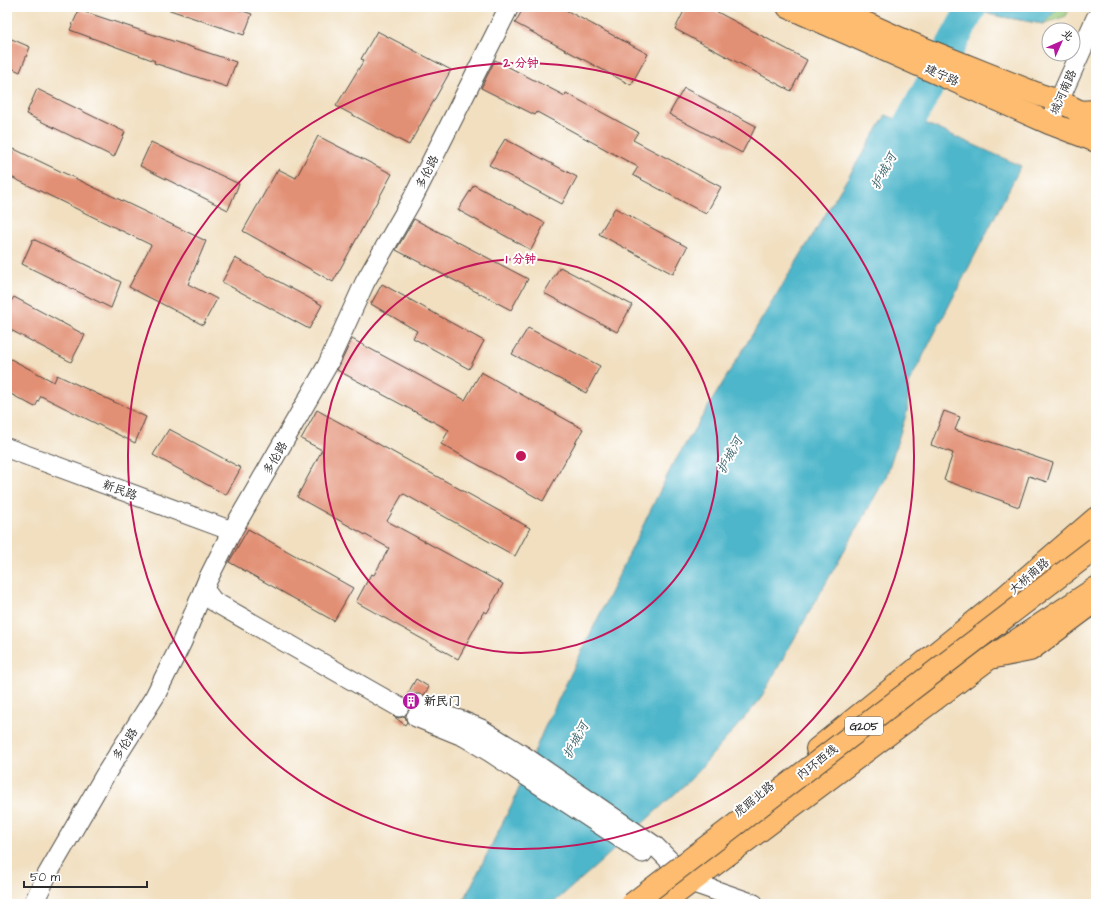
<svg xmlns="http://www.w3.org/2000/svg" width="1103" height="911" viewBox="0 0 1103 911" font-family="'Architects Daughter','LXGW WenKai TC',sans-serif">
	<rect width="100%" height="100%" fill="#fff"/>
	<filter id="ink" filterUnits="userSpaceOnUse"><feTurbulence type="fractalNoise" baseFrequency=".025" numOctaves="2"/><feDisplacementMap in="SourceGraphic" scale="8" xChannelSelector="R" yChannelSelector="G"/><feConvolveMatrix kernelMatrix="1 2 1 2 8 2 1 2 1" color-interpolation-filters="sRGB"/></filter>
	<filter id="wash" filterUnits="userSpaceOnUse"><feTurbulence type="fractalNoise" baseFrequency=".012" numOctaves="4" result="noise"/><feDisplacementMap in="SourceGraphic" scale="16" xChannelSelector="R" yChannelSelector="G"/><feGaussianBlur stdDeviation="0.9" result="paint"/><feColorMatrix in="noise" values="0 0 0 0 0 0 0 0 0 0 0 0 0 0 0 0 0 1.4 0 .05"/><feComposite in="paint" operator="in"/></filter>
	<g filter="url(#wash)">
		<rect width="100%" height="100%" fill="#f1dfc0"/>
		<polygon fill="#97ca7a" stroke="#617a52" points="971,7 1070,7 1066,16 1043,24 992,15"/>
		<g fill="#4db6ca" stroke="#3c707a">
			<polygon points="971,7 1059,7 1043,24 992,15"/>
			<polygon points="886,115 903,122 907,115 1021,166 909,383 907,412 886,477 759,701 691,779 595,867 552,904 462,904 514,800 543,731 672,466"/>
		</g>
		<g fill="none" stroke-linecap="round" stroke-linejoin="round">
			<polyline stroke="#4db6ca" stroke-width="30" points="893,153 972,7"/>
		</g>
		<g id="blocks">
			<g fill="#e29074">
				<polygon points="168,7 230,7 252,14 244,35 167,9"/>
				<polygon points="524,7 560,7 648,54 631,85 515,23"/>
				<polygon points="686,7 708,7 807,60 791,91 675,29"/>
				<polygon points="79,10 236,62 227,87 154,63 155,61 70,30"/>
				<polygon points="377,31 451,70 409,145 336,106 364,60 361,59"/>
				<polygon points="7,37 30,47 20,72 7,66"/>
				<polygon points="495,60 565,96 566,93 638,132 633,140 721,187 706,214 633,175 638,167 537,112 535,115 481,88"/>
				<polygon points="684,88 756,126 742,153 669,114"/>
				<polygon points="37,89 125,132 114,157 26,114"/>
				<polygon points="318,136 392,174 333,282 243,231 278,169 296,178"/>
				<polygon points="505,139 577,177 562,204 489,165"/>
				<polygon points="151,142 239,184 228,210 140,166"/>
				<polygon points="14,149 206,241 188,284 217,299 203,325 129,287 151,245 7,175 7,165"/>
				<polygon points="474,185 545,223 531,250 458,210"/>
				<polygon points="615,208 687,247 673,274 599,234"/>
				<polygon points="414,219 528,279 511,310 396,250"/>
				<polygon points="33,239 121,282 111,308 22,264"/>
				<polygon points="235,258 322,305 309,329 222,282"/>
				<polygon points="560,267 632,305 617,332 544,293"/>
				<polygon points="382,284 484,341 469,369 413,338 417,331 371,304"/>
				<polygon points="14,297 85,335 71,362 7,328 7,307"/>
				<polygon points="528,328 600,366 586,393 512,354"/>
				<polygon points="352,339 465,400 481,372 583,429 543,501 441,444 449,430 337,370"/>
				<polygon points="7,357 54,382 57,375 146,417 135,443 41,396 35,407 7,392"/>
				<polygon points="317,410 530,528 515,556 404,494 402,495 387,521 503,584 487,613 484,611 458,659 356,602 371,574 374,575 389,548 297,497 322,450 301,439"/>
				<polygon points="944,411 960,417 955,430 1053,463 1047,482 1029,476 1019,507 944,480 953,453 931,445"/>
				<polygon points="169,429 241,468 226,495 153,455"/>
				<polygon points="248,529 353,588 334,621 229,562"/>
				<polygon points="416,679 429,687 424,695 413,694 408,701 405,698"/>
				<polygon points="393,716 399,718 405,716 407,722 405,725"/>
			</g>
		</g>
	</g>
	<g filter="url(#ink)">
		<use href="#blocks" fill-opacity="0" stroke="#494641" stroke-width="1"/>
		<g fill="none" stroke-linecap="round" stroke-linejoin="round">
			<polyline stroke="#c9bba2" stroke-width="19" stroke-dasharray="19 10" stroke-linecap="butt" points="405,697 418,704"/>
			<defs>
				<g id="minor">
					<polyline points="1049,123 1096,18"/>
					<polyline points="7,448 232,531"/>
					<polyline points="204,589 213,601 399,707"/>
					<polyline points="418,704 429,711 460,720 481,729 524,756 655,846 691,882 754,904"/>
					<polyline points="416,717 465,737 490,752 643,853"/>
					<polyline points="33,904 47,875 105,775 155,696 182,642 208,579 232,531 327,366 365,282 412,200 509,7"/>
				</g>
				<g id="major">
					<polyline points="788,7 1049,123 1096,141"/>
					<polyline points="830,7 910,43 1040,95 1059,101 1095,119"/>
					<polyline points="817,749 994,606 1096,518"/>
					<polyline points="662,904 990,658 1030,650 1096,601"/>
				</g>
				<g id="highway">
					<polyline points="1078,112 1096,111"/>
					<polyline points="1035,583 1096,532"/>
					<polyline points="962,633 1007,606"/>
					<polyline points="990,658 1096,588"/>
				</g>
			</defs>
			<use href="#minor" stroke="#494641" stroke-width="21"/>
			<use href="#major" stroke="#494641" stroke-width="24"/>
			<use href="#highway" stroke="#494641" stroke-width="24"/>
			<use href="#minor" stroke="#fff" stroke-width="19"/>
			<use href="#major" stroke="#fdbc6f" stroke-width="22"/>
			<use href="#highway" stroke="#fdbc6f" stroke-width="22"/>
			<defs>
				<polyline id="highway-bridge" points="632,904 1096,548"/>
			</defs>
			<use href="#highway-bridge" stroke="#494641" stroke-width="24" stroke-linecap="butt"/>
			<use href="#highway-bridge" stroke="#fdbc6f" stroke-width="22"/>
		</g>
	</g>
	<g fill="none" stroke="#c2185b" stroke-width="2">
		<circle cx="521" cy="456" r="197"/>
		<circle cx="521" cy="456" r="393"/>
	</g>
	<defs>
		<symbol id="building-disc" viewBox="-11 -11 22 22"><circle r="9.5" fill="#b5179e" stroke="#fff"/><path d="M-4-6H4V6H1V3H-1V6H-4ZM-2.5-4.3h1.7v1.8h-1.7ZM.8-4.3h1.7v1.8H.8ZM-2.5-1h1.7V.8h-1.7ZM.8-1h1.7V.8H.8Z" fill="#fff"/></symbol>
	</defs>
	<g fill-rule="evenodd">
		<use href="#building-disc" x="401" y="691" width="20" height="20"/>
	</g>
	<g text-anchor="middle" stroke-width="4" stroke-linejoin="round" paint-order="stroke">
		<rect fill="#fff" stroke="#6b6b6b" stroke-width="1" x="845" y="717" width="38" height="18" rx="3"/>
		<g font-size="11" font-weight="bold" fill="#2b2b2b">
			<text x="864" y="730">G205</text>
		</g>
		<g font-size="12" fill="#2b2b2b" stroke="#fff">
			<text transform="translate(942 75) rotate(24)" y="4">建宁路</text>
			<text transform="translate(1063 92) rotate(-66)" y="4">城河南路</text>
			<text transform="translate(427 172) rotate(-63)" y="4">多伦路</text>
			<text transform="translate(275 458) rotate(-60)" y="4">多伦路</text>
			<text transform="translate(120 490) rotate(20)" y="4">新民路</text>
			<text transform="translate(1029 576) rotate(-41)" y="4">大桥南路</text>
			<text transform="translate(125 744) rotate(-57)" y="4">多伦路</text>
			<text transform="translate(817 762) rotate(-38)" y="4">内环西线</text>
			<text transform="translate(754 799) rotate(-39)" y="4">虎踞北路</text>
		</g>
		<g font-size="12" font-weight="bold" fill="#2b2b2b" stroke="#fff" text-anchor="start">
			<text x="424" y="705">新民门</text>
		</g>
		<g font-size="13" font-style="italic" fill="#39636b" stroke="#fff">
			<text transform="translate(883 171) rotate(-62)" y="5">护城河</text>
			<text transform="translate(729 455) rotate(-62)" y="5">护城河</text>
			<text transform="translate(575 740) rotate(-62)" y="5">护城河</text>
		</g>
	</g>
	<circle cx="521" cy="456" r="6" fill="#c2185b" stroke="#fff" stroke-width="2"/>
	<g font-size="12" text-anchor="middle" font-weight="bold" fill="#c2185b" stroke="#fff" stroke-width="4" stroke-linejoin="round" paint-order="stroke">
		<text x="521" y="67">2 分钟</text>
		<text x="521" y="263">1 分钟</text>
	</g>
	<rect width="1103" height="911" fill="none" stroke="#fff" stroke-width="24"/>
	<g transform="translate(1061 42) rotate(45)"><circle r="19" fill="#ffffff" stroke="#aaaaaa"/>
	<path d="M0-3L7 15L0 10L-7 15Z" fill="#b5179e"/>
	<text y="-6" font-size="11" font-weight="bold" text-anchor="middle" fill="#2b2b2b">北</text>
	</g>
	<path d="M24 881v6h123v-6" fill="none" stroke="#2b2b2b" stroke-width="2"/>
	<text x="30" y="881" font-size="12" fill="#2b2b2b" stroke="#ffffff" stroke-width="3" paint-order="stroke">50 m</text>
</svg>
